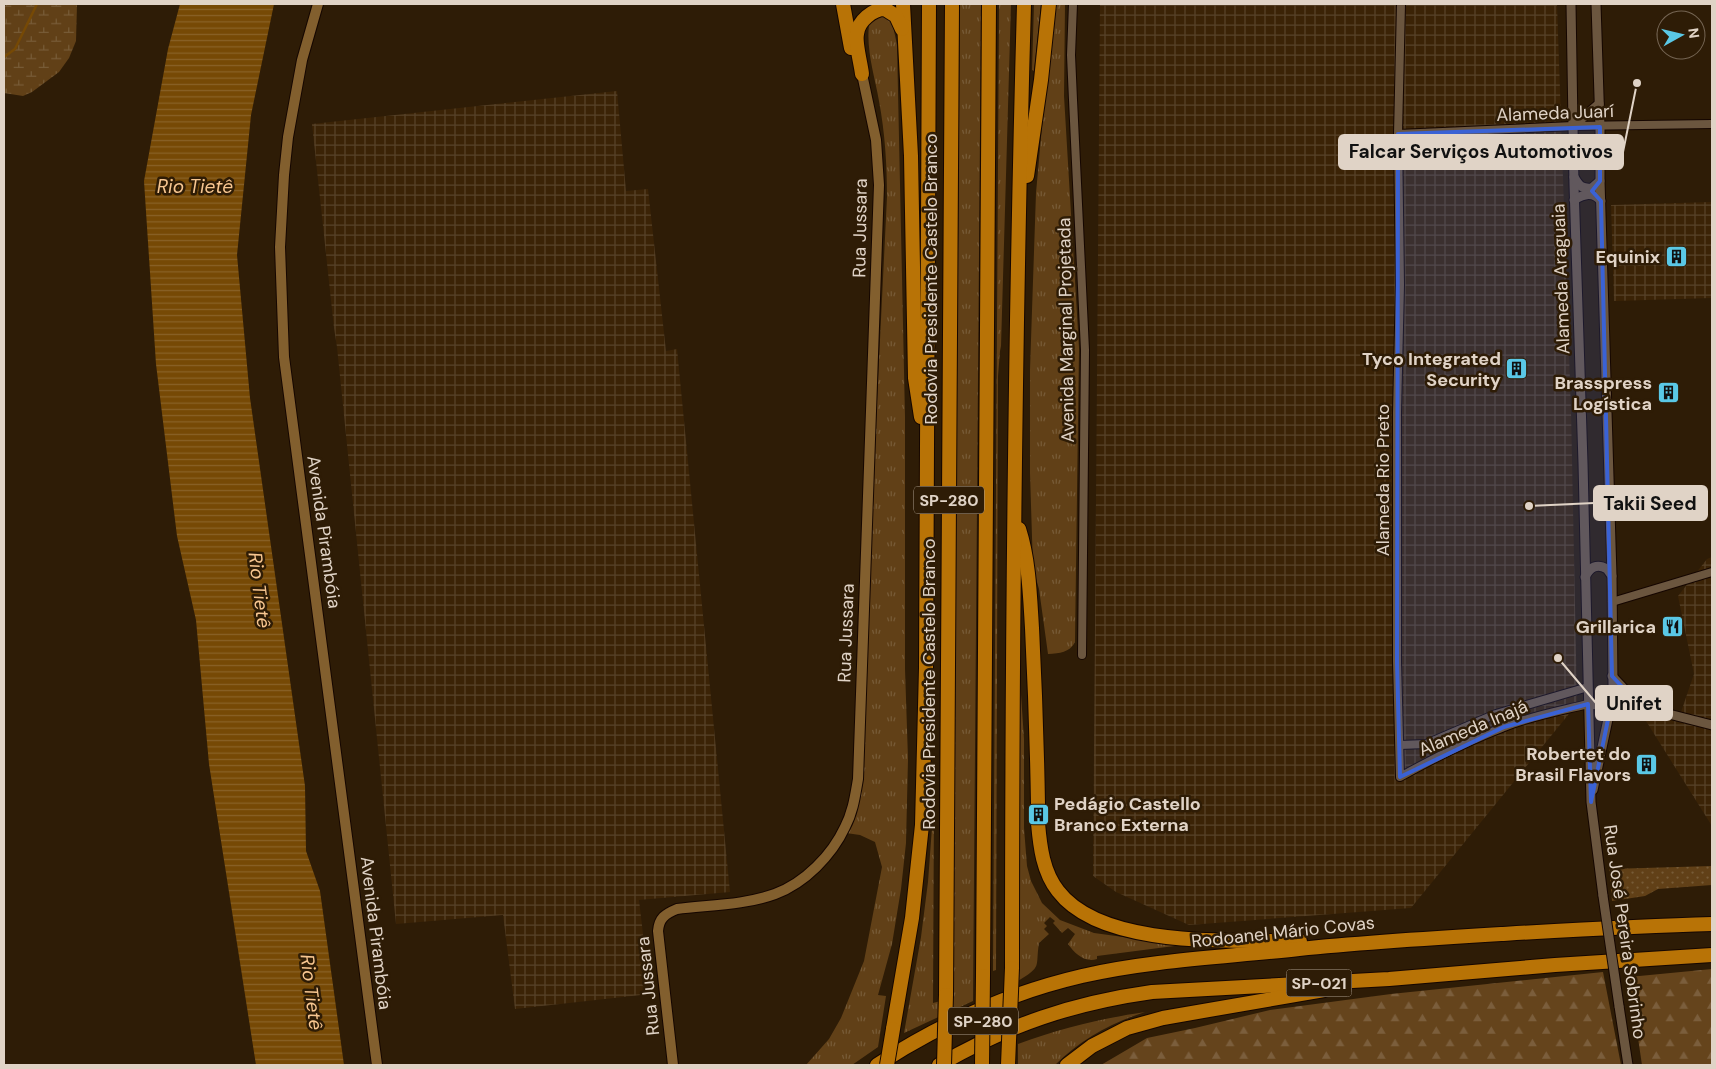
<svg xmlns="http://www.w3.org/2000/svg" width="1716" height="1069" viewBox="0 0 1716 1069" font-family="'DM Sans',sans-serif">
	<defs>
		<pattern id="industrial-grid" width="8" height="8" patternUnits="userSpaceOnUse" patternTransform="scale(1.25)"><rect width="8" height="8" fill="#3b2306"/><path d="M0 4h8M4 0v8" fill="none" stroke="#574229"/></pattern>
		<pattern id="grass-dots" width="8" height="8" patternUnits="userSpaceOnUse" patternTransform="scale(1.25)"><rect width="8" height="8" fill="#614017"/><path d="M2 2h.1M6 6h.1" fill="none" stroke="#775b37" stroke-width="1.8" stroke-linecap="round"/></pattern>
		<pattern id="forest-firs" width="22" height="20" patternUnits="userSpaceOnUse" patternTransform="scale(1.25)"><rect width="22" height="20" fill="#65441c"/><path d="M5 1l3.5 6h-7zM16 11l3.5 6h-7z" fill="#7b5e3c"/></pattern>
		<pattern id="wetland-marsh" width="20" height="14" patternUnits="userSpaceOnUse" patternTransform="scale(1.25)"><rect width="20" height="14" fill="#614017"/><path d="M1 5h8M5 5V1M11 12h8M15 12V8" fill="none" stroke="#775b37"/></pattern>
		<pattern id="park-tufts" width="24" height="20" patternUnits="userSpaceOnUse" patternTransform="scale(1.25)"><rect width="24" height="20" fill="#614017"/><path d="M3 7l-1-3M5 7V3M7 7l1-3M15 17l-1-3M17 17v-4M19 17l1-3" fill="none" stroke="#775b37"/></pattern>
		<pattern id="water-rules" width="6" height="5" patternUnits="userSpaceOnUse" patternTransform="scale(1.25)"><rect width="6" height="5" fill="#764905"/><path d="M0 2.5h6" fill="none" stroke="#896228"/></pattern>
	</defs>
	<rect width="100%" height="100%" fill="#2e1c06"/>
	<g fill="url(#industrial-grid)">
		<polygon points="1100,4 1557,4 1571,411 1577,704 1411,908 1189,925 1116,892 1093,876"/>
		<polygon points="617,91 626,191 648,189 666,351 677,349 730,892 639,900 650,994 515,1009 503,915 396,924 337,347 334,328 312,124"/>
		<polygon points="1712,202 1712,298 1614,301 1611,205"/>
		<polygon points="1712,557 1712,826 1646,721 1681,712 1694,674 1678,596 1707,559"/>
	</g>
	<polygon fill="url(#grass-dots)" points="1712,866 1712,885 1658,889 1645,896 1612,901 1609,869"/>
	<g fill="url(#forest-firs)">
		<polygon points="1712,969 1712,1065 1642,1065 1629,977"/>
		<polygon points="1603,972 1621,1065 1101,1065 1147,1038 1195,1028 1270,1010 1391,994"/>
	</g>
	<polygon fill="url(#wetland-marsh)" points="6,4 77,4 76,41 69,58 59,72 32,92 23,96 4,93 4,9"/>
	<g fill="url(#park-tufts)">
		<polygon points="960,4 981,4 973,1001 904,1033 921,937 928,882 934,800 933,1003 952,998"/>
		<polygon points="999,4 1011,4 1001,346 1000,351 998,376 996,970 993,971"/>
		<polygon points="1034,4 1041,4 1034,71 1032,70"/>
		<path d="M1053 4H1065L1064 96 1079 348 1075 642C1069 653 1060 653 1048 654L1039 589 1033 568 1030 473V370L1036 193Z"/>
		<path d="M882 14 892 21 897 45 905 417V669L908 759 906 843 901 889 892 944 878 995 886 996 878 1047 852 1065H806L829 1039 841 1018 864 961 882 867 875 842 860 835 846 833 857 809 887 197C887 165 885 133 879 101 875 77 866 51 869 25L867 24Z"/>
		<path d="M1019 665 1024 739V828L1027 866 1031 881 1042 903 1060 920 1094 933 1182 945 1097 956V959C1085 963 1075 954 1068 944L1075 934 1068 928 1062 933 1053 923 1055 921 1050 917 1044 923 1047 926 1044 929 1049 934 1039 943C1035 967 1043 966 1018 981L1020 896 1019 868Z"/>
		<path d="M1145 1012C1111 1023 1081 1039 1055 1065H1018V1044C1062 1028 1099 1019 1145 1012Z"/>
	</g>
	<polygon fill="url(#water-rules)" points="180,4 274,4 251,115 237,255 250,398 305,786 306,851 320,891 344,1065 256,1065 209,764 196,620 177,536 156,364 144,181 168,49"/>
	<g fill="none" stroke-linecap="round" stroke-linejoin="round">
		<polyline stroke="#764905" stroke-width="2.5" points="4,57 15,49 37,4"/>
		<defs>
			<g id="minor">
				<polyline points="1073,4 1071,55 1073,100 1085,350 1082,655"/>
				<path d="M1401 4 1398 134 1400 285 1397 412V662L1400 777C1434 758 1468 741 1504 727 1531 716 1560 711 1588 704"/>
				<polyline points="1398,134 1573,126 1712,124"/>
				<polyline points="1612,602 1712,572"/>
				<polyline points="1400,745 1426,744 1496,714 1588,687"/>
			</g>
			<g id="tertiary">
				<polyline points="1571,4 1574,185 1583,463 1591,802 1603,896"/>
				<polyline points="1573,126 1599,104"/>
				<path d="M1574 177C1579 186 1582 189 1592 188L1600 181"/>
				<path d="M1574 200C1584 194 1593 191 1601 201"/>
				<path d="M1585 577C1590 567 1597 563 1607 569L1612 576"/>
				<polyline points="1612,676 1627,692 1654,709"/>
				<polyline points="1588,704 1657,711 1712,725"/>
				<polyline points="1593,790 1611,705 1613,685 1612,576 1600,181 1600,127 1596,4"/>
				<polyline points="1619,1006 1628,1065"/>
			</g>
			<g id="secondary">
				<polyline points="318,4 302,60 288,137 284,175 280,247 284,357 377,1065"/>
				<path d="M673 1065 658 931C659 918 665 914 677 909 709 905 745 905 775 894 805 883 832 855 845 827 853 812 855 796 858 779L879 185 876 140 862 74"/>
			</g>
			<g id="motorway">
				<polyline points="843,4 851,48"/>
				<polyline points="903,4 911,156 915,378 921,417"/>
				<path d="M862 74C861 64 855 43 857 34 858 21 873 9 885 9L896 16 902 29"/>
				<polyline points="1027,176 1041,80 1049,4"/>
				<path d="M1019 529C1029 560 1030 596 1032 628 1035 687 1037 745 1038 804"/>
				<path d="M1038 823C1040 847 1043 872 1058 891 1102 949 1234 940 1300 941"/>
				<path d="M1012 968C1012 646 1015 325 1024 4"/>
				<polyline points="983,976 989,4"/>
				<polyline points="946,995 952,4"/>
				<polyline points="893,1029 912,918 922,825 926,668 929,4"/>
				<path d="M877 1065C940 1024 1009 993 1082 976 1152 960 1228 957 1299 949 1367 942 1434 938 1501 934 1572 930 1642 926 1712 924"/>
				<path d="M939 1065C1008 1025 1073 1003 1152 992L1389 979 1555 965 1712 955"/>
				<polyline points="1067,1065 1092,1046 1127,1028 1163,1018 1324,990"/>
			</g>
		</defs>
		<use href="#minor" stroke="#150600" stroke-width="10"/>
		<use href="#tertiary" stroke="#150600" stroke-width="11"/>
		<use href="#secondary" stroke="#150600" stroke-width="12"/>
		<use href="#motorway" stroke="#150600" stroke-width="16"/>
		<use href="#minor" stroke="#6b563f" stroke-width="8"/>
		<use href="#tertiary" stroke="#6b563f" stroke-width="9"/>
		<use href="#secondary" stroke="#825f2e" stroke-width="10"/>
		<use href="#motorway" stroke="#b87306" stroke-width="14"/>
		<defs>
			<polyline id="tertiary-bridge" points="1603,896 1619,1006"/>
			<g id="motorway-bridge">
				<polyline points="887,1065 893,1029"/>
				<polyline points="944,1065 946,995"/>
				<polyline points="982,1065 983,976"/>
				<polyline points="1008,1065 1012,968"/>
			</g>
		</defs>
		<use href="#tertiary-bridge" stroke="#150600" stroke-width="11" stroke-linecap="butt"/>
		<use href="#motorway-bridge" stroke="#150600" stroke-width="16" stroke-linecap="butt"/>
		<use href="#tertiary-bridge" stroke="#6b563f" stroke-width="9"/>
		<use href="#motorway-bridge" stroke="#b87306" stroke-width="14"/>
	</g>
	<path fill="#3a62d5" fill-opacity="0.2" stroke="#3a62d5" stroke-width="4" stroke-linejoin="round" d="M1600 127V181L1592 191 1601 201 1612 676 1627 692 1657 711 1611 705 1591 802 1588 704 1504 727 1400 777 1397 662 1398 134Z"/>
	<defs>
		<symbol id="building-square" viewBox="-11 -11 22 22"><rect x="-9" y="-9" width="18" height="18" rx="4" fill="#5ac8e6" stroke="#2e1c06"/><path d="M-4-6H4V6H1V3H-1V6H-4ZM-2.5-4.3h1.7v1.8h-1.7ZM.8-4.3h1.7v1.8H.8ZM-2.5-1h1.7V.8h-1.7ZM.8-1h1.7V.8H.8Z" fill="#111"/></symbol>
		<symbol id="restaurant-square" viewBox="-11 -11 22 22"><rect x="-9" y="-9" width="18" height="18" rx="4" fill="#5ac8e6" stroke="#2e1c06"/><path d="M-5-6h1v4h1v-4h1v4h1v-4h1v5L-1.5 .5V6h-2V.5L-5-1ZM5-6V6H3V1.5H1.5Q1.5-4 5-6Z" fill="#111"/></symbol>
	</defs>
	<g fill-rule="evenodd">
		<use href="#building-square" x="1664" y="244" width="25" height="25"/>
		<use href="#building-square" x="1504" y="356" width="25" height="25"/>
		<use href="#building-square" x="1656" y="380" width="25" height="25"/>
		<use href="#restaurant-square" x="1660" y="614" width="25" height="25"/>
		<use href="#building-square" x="1634" y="752" width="25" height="25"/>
		<use href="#building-square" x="1026" y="802" width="25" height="25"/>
	</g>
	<g text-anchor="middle" stroke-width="5" stroke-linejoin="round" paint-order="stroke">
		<g fill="#2e1c06" stroke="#ab9c8c" stroke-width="1">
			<rect x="914" y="486.5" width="70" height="27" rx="4"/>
			<rect x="1286.5" y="969.5" width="65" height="27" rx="4"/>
			<rect x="948" y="1007.5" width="70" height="27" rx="4"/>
		</g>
		<g font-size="16" font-weight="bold" fill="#e0d3c6">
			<text x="949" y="506">SP-280</text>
			<text x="1319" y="989">SP-021</text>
			<text x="983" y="1027">SP-280</text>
		</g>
		<g font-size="18" fill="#e0d3c6" stroke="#2e1c06">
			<text transform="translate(1555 113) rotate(-2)" y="6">Alameda Juarí</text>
			<text transform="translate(860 228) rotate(-89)" y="6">Rua Jussara</text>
			<text transform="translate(931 279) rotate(-90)" y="6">Rodovia Presidente Castelo Branco</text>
			<text transform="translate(1561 279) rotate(-92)" y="6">Alameda Araguaia</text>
			<text transform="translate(1066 330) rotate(-91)" y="6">Avenida Marginal Projetada</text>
			<text transform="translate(1383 480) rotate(-90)" y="6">Alameda Rio Preto</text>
			<text transform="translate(324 532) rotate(82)" y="6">Avenida Pirambóia</text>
			<text transform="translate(846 633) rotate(-88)" y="6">Rua Jussara</text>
			<text transform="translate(929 684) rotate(-90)" y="6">Rodovia Presidente Castelo Branco</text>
			<text transform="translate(1473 728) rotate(-23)" y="6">Alameda Inajá</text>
			<text transform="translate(1283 932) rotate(-6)" y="6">Rodoanel Mário Covas</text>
			<text transform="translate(1625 932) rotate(82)" y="6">Rua José Pereira Sobrinho</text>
			<text transform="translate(376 933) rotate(83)" y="6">Avenida Pirambóia</text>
			<text transform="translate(648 986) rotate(-96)" y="6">Rua Jussara</text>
		</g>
		<g font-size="18" font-weight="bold" fill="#e0d3c6" stroke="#2e1c06" text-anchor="end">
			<text x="1660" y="263">Equinix</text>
			<text x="1501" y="365">Tyco Integrated<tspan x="1501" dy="21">Security</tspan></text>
			<text x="1652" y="389">Brasspress<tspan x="1652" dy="21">Logística</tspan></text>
			<text x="1656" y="633">Grillarica</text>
			<text x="1631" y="760">Robertet do<tspan x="1631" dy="21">Brasil Flavors</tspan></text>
			<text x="1054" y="810" text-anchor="start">Pedágio Castello<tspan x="1054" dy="21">Branco Externa</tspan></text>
		</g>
		<g font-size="19" font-style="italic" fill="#f8c690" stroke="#2e1c06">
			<text x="195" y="193">Rio Tietê</text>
			<text transform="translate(260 590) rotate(83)" y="7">Rio Tietê</text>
			<text transform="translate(312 992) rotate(83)" y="7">Rio Tietê</text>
		</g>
	</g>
	<path fill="none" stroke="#e0d3c6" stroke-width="2" d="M1637 83L1623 152M1529 506L1594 503M1558 658L1596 703"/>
	<g fill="#e0d3c6" stroke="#2e1c06" stroke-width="2">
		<circle cx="1637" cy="83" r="5"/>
		<circle cx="1529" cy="506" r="5"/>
		<circle cx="1558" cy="658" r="5"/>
	</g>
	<g fill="#e0d3c6" stroke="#e0d3c6" stroke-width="2">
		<rect x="1339" y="135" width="284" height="34" rx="5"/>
		<rect x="1594" y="486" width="113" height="34" rx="5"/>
		<rect x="1596" y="686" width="76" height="34" rx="5"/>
	</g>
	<g font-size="19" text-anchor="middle" font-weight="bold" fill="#111">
		<text x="1481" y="158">Falcar Serviços Automotivos</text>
		<text x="1650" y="510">Takii Seed</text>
		<text x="1634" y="710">Unifet</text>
	</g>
	<rect width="1716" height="1069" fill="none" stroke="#e0d3c6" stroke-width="10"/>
	<g transform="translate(1681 35) rotate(82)"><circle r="24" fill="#2e1c06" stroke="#756553"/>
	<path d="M0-4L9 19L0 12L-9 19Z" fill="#5ac8e6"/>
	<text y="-8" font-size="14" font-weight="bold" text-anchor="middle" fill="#e0d3c6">N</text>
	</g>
</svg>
